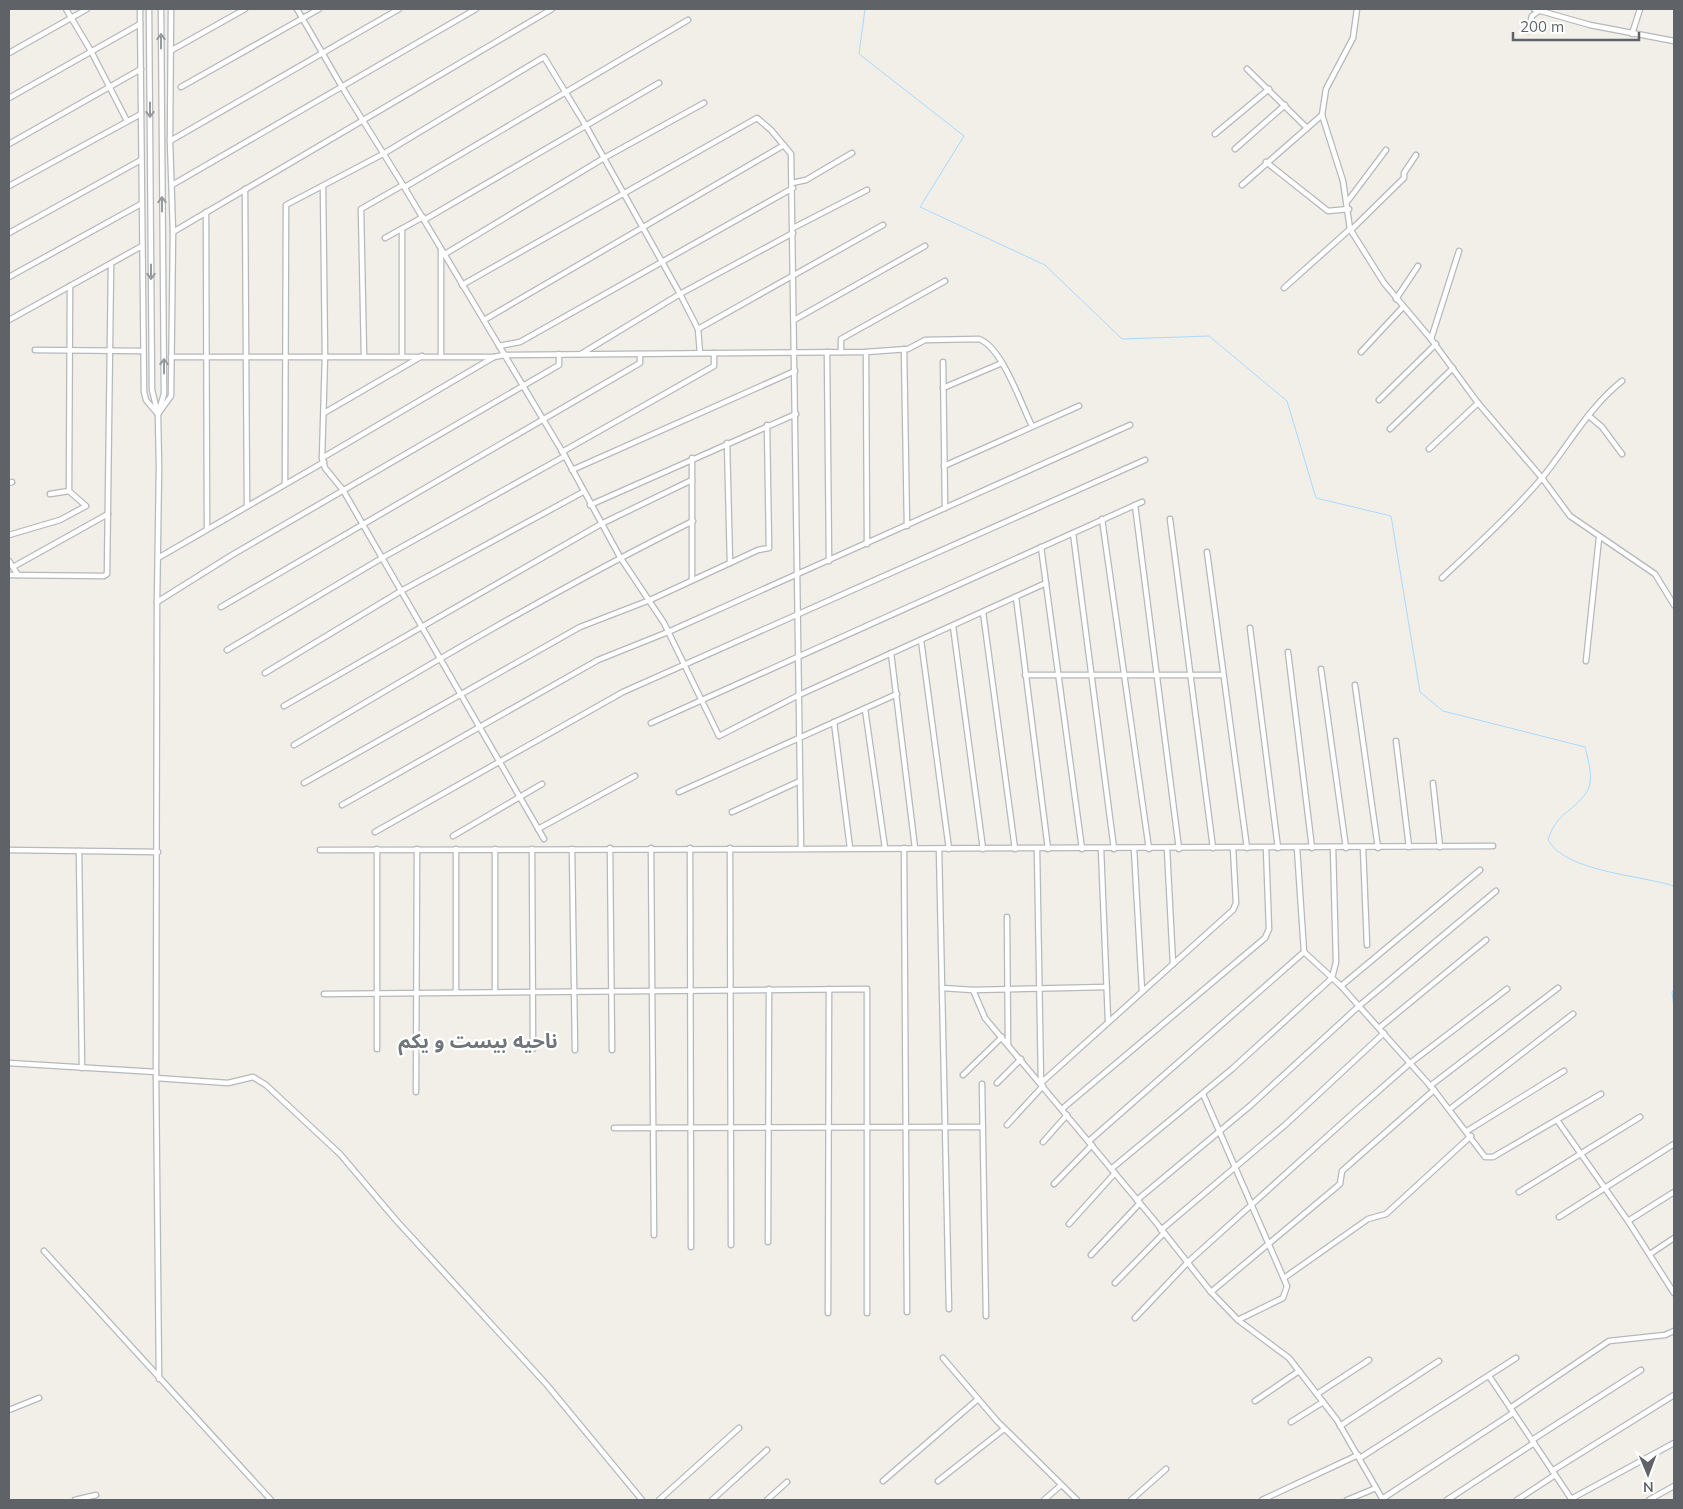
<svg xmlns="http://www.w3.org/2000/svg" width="1683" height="1509" viewBox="0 0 1683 1509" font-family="Mulish,'Noto Sans Arabic',sans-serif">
	<rect width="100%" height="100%" fill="#f1efe8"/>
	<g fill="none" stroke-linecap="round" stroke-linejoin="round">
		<g stroke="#aadaff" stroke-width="1">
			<path d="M865 9 859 54 964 136 920 207 1045 265 1122 339 1209 336 1287 401 1316 498 1391 516 1420 692 1443 711 1585 747C1588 760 1595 781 1586 793 1572 813 1556 813 1548 840 1566 872 1640 875 1674 886"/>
			<polyline points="1674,989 1672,992 1674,1008"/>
		</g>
		<defs>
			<g id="minor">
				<polyline points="66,9 91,51 127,121"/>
				<polyline points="140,9 144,392 146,400 157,413"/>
				<polyline points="149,9 152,390 158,414 159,468 157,602 156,1072 159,1379"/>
				<polyline points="297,9 342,87 403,185 565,456 620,557 664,623 719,736 799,695 1046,583"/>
				<polyline points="1357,9 1353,38 1326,89 1322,115 1343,181 1350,229 1384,283 1431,339 1478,403 1542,478 1570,516 1655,574 1674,605"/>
				<polyline points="1534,9 1590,25 1674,41"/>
				<polyline points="1528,31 1532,16 1540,10"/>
				<polyline points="1632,34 1640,9"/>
				<polyline points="172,50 245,9"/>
				<polyline points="9,53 87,9"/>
				<polyline points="1247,69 1307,128"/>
				<polyline points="181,87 319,9"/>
				<polyline points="9,98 140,24"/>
				<polyline points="1215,134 1269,89"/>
				<polyline points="170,141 399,9"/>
				<polyline points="9,144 141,69"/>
				<polyline points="1235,149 1285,105"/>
				<polyline points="1266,162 1328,211 1349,209"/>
				<polyline points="792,183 806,180 852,153"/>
				<polyline points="172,185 476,9"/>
				<polyline points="1242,185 1322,115"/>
				<polyline points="9,186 141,114"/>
				<polyline points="323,187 325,356 322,458 325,468 343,490 544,839"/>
				<polyline points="405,187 688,20"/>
				<polyline points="245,189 247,505"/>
				<polyline points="1347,202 1386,150"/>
				<polyline points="206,212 207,529"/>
				<polyline points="424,220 659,83"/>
				<polyline points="793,228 867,190"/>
				<polyline points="1351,230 1404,178 1404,173 1416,155"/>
				<polyline points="173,232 552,9"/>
				<polyline points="9,233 141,160"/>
				<polyline points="385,238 423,217"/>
				<polyline points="441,250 441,356"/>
				<polyline points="445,254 604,158 704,103"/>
				<polyline points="9,277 141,204"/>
				<polyline points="462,285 757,118 771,130 791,154 801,847"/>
				<polyline points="1284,288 1350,229"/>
				<polyline points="1396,299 1418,266"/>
				<polyline points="9,320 142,246"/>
				<polyline points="484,320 784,145"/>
				<polyline points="794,320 925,246"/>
				<polyline points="698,329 883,225"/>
				<polyline points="1431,339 1459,251"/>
				<polyline points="499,346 520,342 793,188"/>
				<polyline points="904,349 907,526"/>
				<polyline points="35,350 142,351"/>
				<polyline points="827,352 829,561"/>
				<polyline points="841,352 841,339 945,281"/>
				<polyline points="866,352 867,544"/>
				<polyline points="1361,352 1403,307"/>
				<polyline points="581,354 680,294 793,233"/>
				<polyline points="402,355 402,229"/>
				<polyline points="364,356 361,209 403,185"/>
				<path d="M171 357H494L504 355 866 352 908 349 925 340 979 339C1002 347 1021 404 1032 426"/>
				<polyline points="943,362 945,508"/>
				<polyline points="943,388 1002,363"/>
				<polyline points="1379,400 1436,344"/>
				<polyline points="159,410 164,394 161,9"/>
				<polyline points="324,413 422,356"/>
				<polyline points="158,414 171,396 173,232 170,141 171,9"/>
				<polyline points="1589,416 1602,427 1622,454"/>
				<polyline points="1390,429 1453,368"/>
				<polyline points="727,443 730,563"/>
				<polyline points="1429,449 1478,403"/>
				<polyline points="562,452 714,366 714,353"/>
				<polyline points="322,458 494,357"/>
				<polyline points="944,466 1079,406"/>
				<polyline points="572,470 795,371"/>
				<polyline points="9,483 12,482"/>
				<polyline points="285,484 286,205 383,154 544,57 586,126 680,294 698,329 700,353"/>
				<polyline points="69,491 70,286"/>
				<polyline points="590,505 796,414"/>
				<polyline points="1135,505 1179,849"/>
				<polyline points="1102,519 1149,849"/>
				<polyline points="1170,519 1213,848"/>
				<polyline points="1073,533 1114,849"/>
				<polyline points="9,535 60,520 86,506 69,491 50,494"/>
				<polyline points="1041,547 1082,849"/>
				<polyline points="1207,552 1247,848"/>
				<polyline points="158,558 324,462"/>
				<polyline points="9,561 18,575"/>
				<polyline points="13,567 108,514"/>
				<polyline points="9,575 104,576 107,574 111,265"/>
				<path d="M1442 578C1476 546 1511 514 1542 478 1568 446 1589 407 1622 381"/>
				<polyline points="692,580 692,458"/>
				<polyline points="1016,597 1048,849"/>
				<polyline points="157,602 232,555 559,365 559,354"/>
				<polyline points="221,607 640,363 640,354"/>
				<polyline points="983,612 1015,849"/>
				<polyline points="953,626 983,849"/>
				<polyline points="1250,628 1278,848"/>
				<polyline points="921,640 949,849"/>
				<polyline points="227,650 382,558 565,456"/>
				<polyline points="1288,652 1312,848"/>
				<polyline points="891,653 915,848"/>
				<polyline points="1586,661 1599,538"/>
				<polyline points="1321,669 1346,848"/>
				<polyline points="265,673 401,591 583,492"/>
				<polyline points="1025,675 1223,675"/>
				<polyline points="1355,685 1378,848"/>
				<polyline points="284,706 601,524 692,480"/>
				<polyline points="865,709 885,848"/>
				<polyline points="834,722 850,848"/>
				<polyline points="651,723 1142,502"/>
				<polyline points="1396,741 1409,847"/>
				<path d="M294 745C425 667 556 589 693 521"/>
				<polyline points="304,783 580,627 650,600 758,550 769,548 767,425"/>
				<polyline points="1433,783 1440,847"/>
				<polyline points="679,792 897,694"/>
				<polyline points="342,805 598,660 668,632 1130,425"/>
				<polyline points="732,812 800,781"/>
				<polyline points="538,829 635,776"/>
				<polyline points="375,832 623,692 1145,460"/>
				<polyline points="453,836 542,784"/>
				<polyline points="610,848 612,1050"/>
				<polyline points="651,848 654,1235"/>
				<polyline points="690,848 691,1247"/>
				<polyline points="730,848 731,1245"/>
				<polyline points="904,848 907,1312"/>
				<polyline points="1297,848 1304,952 1341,986 1434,1090 1485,1157 1493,1157 1601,1094"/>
				<polyline points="1363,848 1367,945"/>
				<polyline points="456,849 456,992"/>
				<polyline points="532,849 533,1049"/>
				<polyline points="572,849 575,1050"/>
				<polyline points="939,849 949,1309"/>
				<polyline points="1101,849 1108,1020"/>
				<polyline points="1134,849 1142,991"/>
				<polyline points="1167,849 1173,964"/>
				<polyline points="9,850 158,852"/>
				<path d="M320 850C711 848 1102 851 1493 846"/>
				<polyline points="1037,850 1041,1083"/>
				<polyline points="79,851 82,1068"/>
				<polyline points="1007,917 1008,1044"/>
				<polyline points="1341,986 1480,870"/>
				<polyline points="942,988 973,990 985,1018 1154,1220 1211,1292 1238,1320 1289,1358 1337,1420 1383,1500"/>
				<polyline points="973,990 1107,987"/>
				<polyline points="495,992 495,849"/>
				<polyline points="324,994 867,989 867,1313"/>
				<polyline points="1379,1028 1486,940"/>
				<polyline points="377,1049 377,849"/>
				<polyline points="9,1063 156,1072"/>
				<polyline points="963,1075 1002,1037"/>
				<polyline points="156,1078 228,1083 253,1077 266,1085 340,1154 395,1219 547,1385 642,1500"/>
				<polyline points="997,1083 1021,1059"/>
				<polyline points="1041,1083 1233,910 1236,903 1233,848"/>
				<polyline points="982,1084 986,1316"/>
				<polyline points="1430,1086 1558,988"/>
				<polyline points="416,1092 417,849"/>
				<polyline points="1203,1094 1287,1286 1283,1298 1238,1320"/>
				<polyline points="1062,1109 1265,938 1269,929 1266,848"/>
				<polyline points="1450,1109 1573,1014"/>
				<polyline points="1557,1120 1628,1221 1674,1293"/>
				<polyline points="1007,1125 1043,1086"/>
				<polyline points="614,1128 982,1127"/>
				<polyline points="1467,1131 1564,1071"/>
				<polyline points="1089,1141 1304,952"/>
				<polyline points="1043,1142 1067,1115"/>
				<polyline points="1111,1169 1232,1069 1332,978 1336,962 1333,848"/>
				<polyline points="1054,1184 1092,1145"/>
				<polyline points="1519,1192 1640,1117"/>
				<polyline points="1137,1200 1251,1105 1359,1006 1496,891"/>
				<polyline points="1559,1217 1674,1144"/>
				<polyline points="1628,1221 1674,1192"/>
				<polyline points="1069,1224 1115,1173"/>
				<polyline points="1161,1230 1285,1125 1384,1033"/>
				<polyline points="768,1242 769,989"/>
				<polyline points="44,1251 271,1500"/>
				<polyline points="1650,1254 1674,1238"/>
				<polyline points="1091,1255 1140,1203"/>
				<polyline points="1284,1278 1368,1219 1386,1214 1471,1136"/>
				<polyline points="1115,1283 1164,1233"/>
				<polyline points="1211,1292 1340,1184 1342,1171 1434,1090"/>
				<polyline points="828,1313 829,989"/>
				<polyline points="1135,1318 1188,1262 1351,1115 1409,1064 1507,989"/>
				<polyline points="943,1358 997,1421 1077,1500"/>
				<polyline points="1489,1376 1572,1500"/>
				<polyline points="1317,1394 1369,1360"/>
				<polyline points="1255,1401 1299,1371"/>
				<polyline points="1510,1408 1609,1341 1665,1335 1674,1331"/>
				<polyline points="9,1410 39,1398"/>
				<polyline points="1291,1422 1323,1402"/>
				<polyline points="1340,1426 1439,1361"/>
				<polyline points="1532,1440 1641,1370"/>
				<polyline points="1360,1458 1516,1358"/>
				<polyline points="1552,1471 1674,1395"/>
				<polyline points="883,1481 978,1399"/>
				<polyline points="938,1481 1004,1429"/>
				<polyline points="1382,1499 1513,1413"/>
				<polyline points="1571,1499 1674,1443"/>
				<polyline points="75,1500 96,1495"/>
				<polyline points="659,1500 739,1428"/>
				<polyline points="712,1500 767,1450"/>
				<polyline points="767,1500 787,1482"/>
				<polyline points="1044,1500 1061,1485"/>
				<polyline points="1131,1500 1166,1469"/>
				<polyline points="1262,1500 1358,1455"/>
				<polyline points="1347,1500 1376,1488"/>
				<polyline points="1447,1500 1534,1443"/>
				<polyline points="1517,1500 1555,1475"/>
				<polyline points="1649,1500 1674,1486"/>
			</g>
		</defs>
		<use href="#minor" stroke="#b5b8bc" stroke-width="7"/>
		<use href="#minor" stroke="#fff" stroke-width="4.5"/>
	</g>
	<defs><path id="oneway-shaft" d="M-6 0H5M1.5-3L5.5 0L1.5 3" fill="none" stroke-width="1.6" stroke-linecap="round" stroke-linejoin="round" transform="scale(1.25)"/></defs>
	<g stroke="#979a9d">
		<use href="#oneway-shaft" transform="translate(161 41) rotate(-90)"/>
		<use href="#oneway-shaft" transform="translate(150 110) rotate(90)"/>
		<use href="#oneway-shaft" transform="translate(162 204) rotate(-90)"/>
		<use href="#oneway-shaft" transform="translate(151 272) rotate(90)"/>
		<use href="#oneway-shaft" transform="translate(164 366) rotate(-90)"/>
	</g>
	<g text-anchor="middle" stroke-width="4.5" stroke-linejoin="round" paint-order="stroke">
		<g font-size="20" font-weight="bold" fill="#70757a" stroke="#fff">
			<text x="478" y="1048">ناحیه بیست و یکم</text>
		</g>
	</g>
	<rect width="1683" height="1509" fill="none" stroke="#5f6368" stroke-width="20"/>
	<g transform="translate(1648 1474) rotate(179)" stroke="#ffffff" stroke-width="4" paint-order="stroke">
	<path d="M0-4L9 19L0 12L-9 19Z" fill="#5f6368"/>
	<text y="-8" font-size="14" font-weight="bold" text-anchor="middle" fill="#5f6368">N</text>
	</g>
	<path d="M1513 32v8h126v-8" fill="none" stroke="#5f6368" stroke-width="2.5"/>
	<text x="1520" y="32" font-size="15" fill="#5f6368" stroke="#ffffff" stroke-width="4" paint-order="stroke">200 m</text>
</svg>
